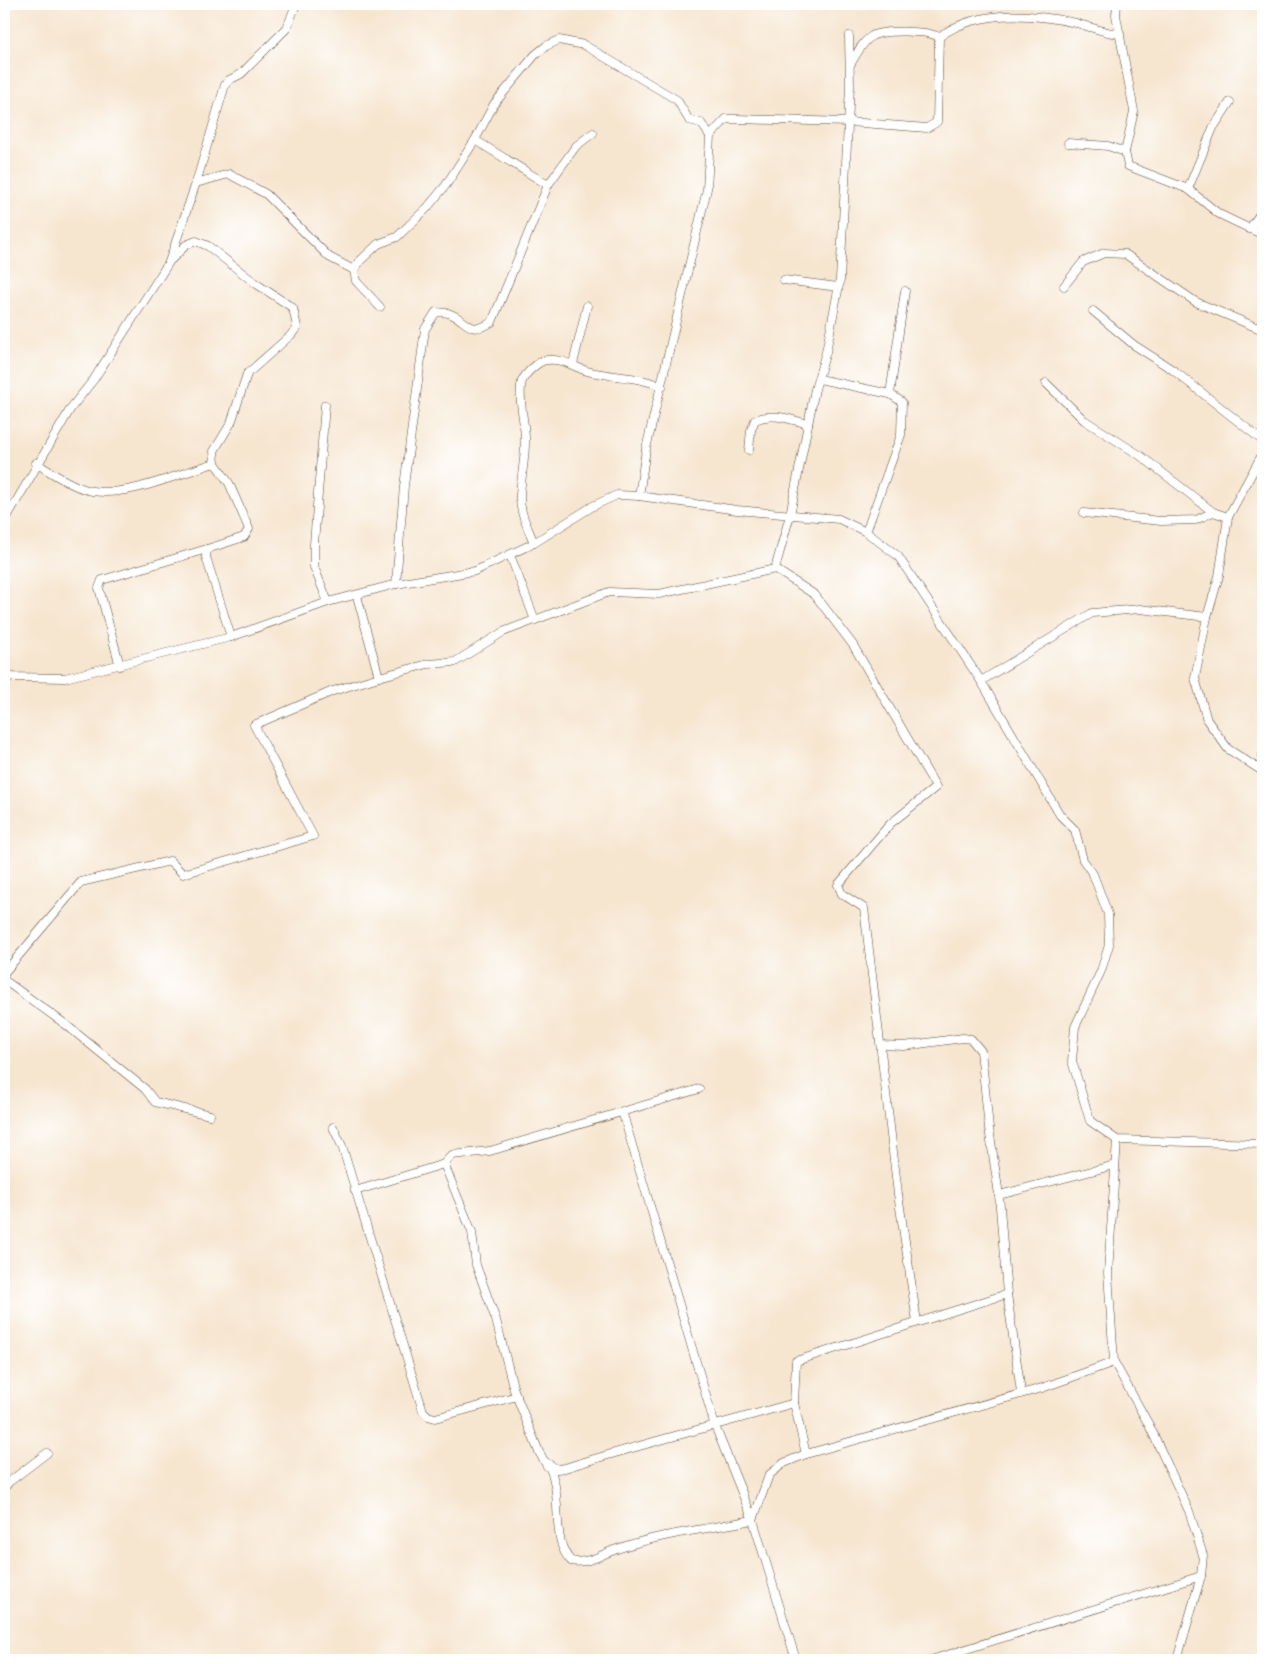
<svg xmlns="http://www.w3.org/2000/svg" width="1267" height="1664" viewBox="0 0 1267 1664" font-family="'Indie Flower',sans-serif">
	<rect width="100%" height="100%" fill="#fff"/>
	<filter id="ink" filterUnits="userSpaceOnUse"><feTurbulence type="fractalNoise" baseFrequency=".02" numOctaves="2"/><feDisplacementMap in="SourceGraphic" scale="10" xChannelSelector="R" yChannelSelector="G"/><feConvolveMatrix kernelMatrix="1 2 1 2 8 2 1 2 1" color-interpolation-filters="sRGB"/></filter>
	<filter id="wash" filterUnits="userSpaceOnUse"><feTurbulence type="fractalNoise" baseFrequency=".0096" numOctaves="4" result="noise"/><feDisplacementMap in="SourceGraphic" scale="20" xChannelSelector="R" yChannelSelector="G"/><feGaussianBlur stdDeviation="1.12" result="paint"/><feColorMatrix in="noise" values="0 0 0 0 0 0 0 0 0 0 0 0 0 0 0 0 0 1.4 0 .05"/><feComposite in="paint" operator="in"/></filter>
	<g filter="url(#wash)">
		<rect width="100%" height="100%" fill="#f6e5cf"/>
	</g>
	<g filter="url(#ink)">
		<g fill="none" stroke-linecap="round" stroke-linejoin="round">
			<defs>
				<g id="minor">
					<polyline points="1117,4 1116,15 1134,111 1125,152"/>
					<path d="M939 37C977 9 1031 13 1076 23 1091 27 1105 33 1120 34"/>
					<polyline points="475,140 548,185"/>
					<polyline points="1068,143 1108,146 1125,152 1128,166 1188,189 1219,214 1263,235"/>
					<polyline points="196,183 229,174 266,194 329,257 354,270"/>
					<polyline points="1188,189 1213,128 1230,102"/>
					<polyline points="1249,229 1263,210"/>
					<polyline points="172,259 186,245 196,241 208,246 255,283 293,308 297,327 291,335 247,374 231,423 214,451 215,463 229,483 249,529 244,537 207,549 206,557 231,637"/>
					<polyline points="784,280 838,287"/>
					<polyline points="1064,286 1083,262 1104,253 1125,254 1196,302 1258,328 1263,328"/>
					<polyline points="380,307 356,281 354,270 360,261 378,244 397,237 427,208 446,185 475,140 494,104 535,55 546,46 559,40 584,45 677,100 689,120 701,123 710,136"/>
					<polyline points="1093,311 1134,345 1173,370 1263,441"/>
					<polyline points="573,364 587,306"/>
					<polyline points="819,379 890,394 902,402 901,435 866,532"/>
					<polyline points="1046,383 1084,420 1141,456 1213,512"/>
					<polyline points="890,394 905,291"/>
					<polyline points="325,405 314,544 314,567 328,602"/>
					<path d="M749 450 751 430 755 420C773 412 790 419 808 424"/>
					<path d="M36 463C52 473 66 483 84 489 122 501 177 474 215 463"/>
					<path d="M639 496 646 449 707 189 710 136 726 119H737L849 122 927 128 937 122 939 37C927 30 883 30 872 36 862 42 856 55 850 65"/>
					<polyline points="1084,513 1161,521 1196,520 1213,512 1228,517"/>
					<polyline points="4,522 71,408 94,379 169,262 196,183 225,85 229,80 241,74 287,28 296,4"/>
					<path d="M534 543C528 528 519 512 520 495 521 478 525 460 525 442 526 425 517 397 522 381 525 374 539 360 547 360 562 358 574 367 587 371 612 378 638 375 662 387"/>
					<polyline points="510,555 535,620"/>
					<polyline points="775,569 790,515 815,389 826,352 840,280 850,86 849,36"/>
					<path d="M396 584 404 486 425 329 436 312C440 313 445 312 448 313 468 319 468 337 492 322L548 185 576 146 593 133"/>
					<polyline points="357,596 379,677"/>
					<polyline points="120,666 99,588 102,580 207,549"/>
					<polyline points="4,673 12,677 65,678 231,637 328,602 396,584 475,571 534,543 593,506 617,495 639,496 737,510 839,519 866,532 898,556 981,681 1060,815 1075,830 1083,860 1093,874 1108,914 1109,945 1101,971 1075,1027 1072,1061 1090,1121 1117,1140 1263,1144"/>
					<polyline points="981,681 1092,613 1140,609 1207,617"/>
					<polyline points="1262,771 1228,749 1207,720 1195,678 1207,617 1219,576 1228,517 1263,453"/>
					<polyline points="1263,772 1263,754"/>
					<polyline points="4,973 81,882 170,861 183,874 313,836 254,725 333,691 379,677 428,664 455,662 503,632 609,592 659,594 775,569 815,595 853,645 936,787 890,824 838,885 842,894 864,908 898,1194 917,1322"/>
					<polyline points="4,980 65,1024 145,1089 155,1102 210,1115"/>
					<polyline points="881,1045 904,1046 963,1038 971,1039 981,1051 989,1128 999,1195 1007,1294 1021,1392"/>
					<polyline points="333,1127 342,1146 423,1411 428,1416 435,1418 517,1396"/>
					<polyline points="1117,1140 1108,1273 1114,1362 1149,1425 1189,1511 1203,1555 1201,1576 1177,1660"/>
					<path d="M444 1164 472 1232 476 1265 496 1320 514 1390 539 1452 547 1466V1463L557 1469 565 1468C641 1444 718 1425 794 1403"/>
					<polyline points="355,1191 444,1164 452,1155 490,1151 699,1089"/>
					<polyline points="999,1195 1115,1165"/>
					<polyline points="806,1454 794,1403 796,1361 1007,1294"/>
					<path d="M547 1463C565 1492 549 1539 571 1561 587 1564 599 1556 614 1550 658 1534 707 1529 753 1520L715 1426 622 1111"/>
					<polyline points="4,1488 9,1482 47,1453"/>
					<polyline points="796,1660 753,1520 769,1475 784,1463 806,1454 1042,1388 1114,1362"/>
					<polyline points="931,1660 1201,1576"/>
				</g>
			</defs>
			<use href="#minor" stroke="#574639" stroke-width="9"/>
			<use href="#minor" stroke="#fff" stroke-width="8"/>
		</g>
	</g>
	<rect width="1267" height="1664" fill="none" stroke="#fff" stroke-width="20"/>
</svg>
